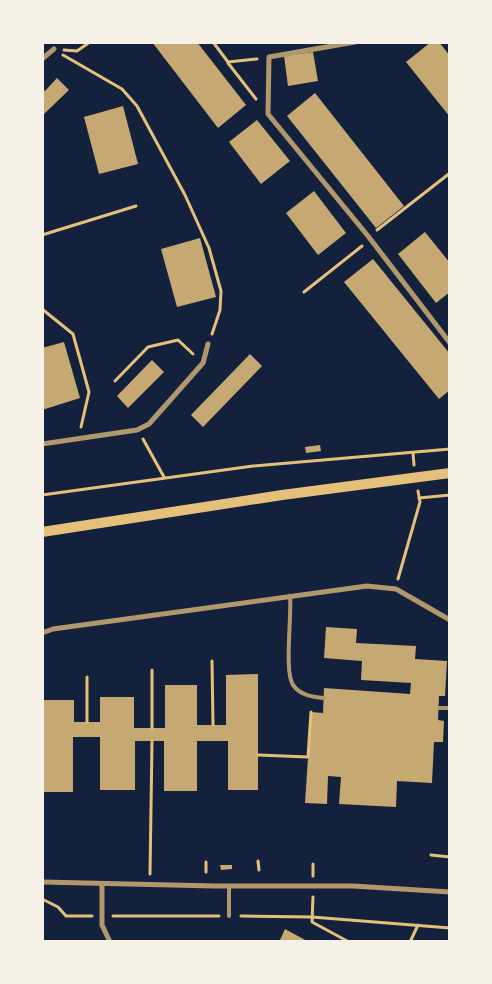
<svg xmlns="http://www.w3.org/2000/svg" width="492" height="984" viewBox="0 0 492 984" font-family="'Space Grotesk',sans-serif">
	<rect width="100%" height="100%" fill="#14213d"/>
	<g fill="#c6a872">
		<polygon points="152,42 197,42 246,105 218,128"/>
		<polygon points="431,42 439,42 450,56 450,117 406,62"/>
		<polygon points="313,52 318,81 288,86 284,56"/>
		<polygon points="57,78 69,90 44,114 42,89 45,91"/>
		<polygon points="315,93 404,206 376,228 287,116"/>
		<polygon points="123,106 138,164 99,174 84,117"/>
		<polygon points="257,120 290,161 261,184 229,142"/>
		<polygon points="314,191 346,233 318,255 286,213"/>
		<polygon points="425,232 450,263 450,292 436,303 398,254"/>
		<polygon points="200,238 216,297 177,307 161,249"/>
		<polygon points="373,259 450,354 450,390 439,399 344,282"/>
		<polygon points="64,342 80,398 42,410 42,348"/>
		<polygon points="250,354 262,366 203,427 191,415"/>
		<polygon points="152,360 164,372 128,408 117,396"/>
		<polygon points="320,445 321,451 306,453 305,447"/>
		<polygon points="326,627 357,629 356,643 416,646 415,659 447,661 445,696 439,696 438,720 444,721 443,742 434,742 432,783 397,781 396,807 339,804 341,777 328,776 327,804 305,803 311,712 323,713 324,688 410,694 411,683 361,680 362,661 324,658"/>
		<polygon points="258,674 258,790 228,790 228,741 197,741 197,791 164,791 164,741 135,741 135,790 100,790 100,737 73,737 73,792 42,792 42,700 74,700 74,722 100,722 100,697 134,697 134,728 165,728 165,685 197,685 197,725 226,725 226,675"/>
		<polygon points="220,865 232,865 232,869 221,870"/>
		<polygon points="285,929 309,942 279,942"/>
	</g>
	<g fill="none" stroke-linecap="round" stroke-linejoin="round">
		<g stroke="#e5c07b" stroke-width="3">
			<polyline points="213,42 228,62 257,59"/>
			<polyline points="64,50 77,51 90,42"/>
			<polyline points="63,55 122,89 137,106 185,195 209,248 221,291 220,310 212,334"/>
			<polyline points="228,63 256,99"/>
			<polyline points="377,230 450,173"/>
			<polyline points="42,235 136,206"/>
			<polyline points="304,292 362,246"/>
			<polyline points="42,309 73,334 89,392 81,427"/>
			<polyline points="115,381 148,347 178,340 193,354"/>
			<polyline points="143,439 164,477"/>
			<polyline points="413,453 414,465"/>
			<polyline points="42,495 253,466 450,449"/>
			<polyline points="419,498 450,495"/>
			<polyline points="398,579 420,502 418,491"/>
			<polyline points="212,661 213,725"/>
			<polyline points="152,670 152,729"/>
			<polyline points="87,677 87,722"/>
			<polyline points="258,755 308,757 311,712"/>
			<polyline points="431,855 450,857"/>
			<polyline points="258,861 259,870"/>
			<polyline points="206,862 206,872"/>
			<polyline points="150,874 152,741"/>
			<polyline points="313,876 313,864"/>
			<polyline points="313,897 312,922 349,942"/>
			<polyline points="42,899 58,907 66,916 92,916"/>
			<polyline points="113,916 219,916"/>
			<polyline points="241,916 312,917 450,928"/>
			<polyline points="410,942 418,925"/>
		</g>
		<g stroke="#b1986c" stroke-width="4">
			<path d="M290 596C292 615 284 671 293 685 300 695 312 697 324 698"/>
			<polyline points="439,708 450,708"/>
			<polyline points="229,916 229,886"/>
		</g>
		<g stroke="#b1986c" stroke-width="5">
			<polyline points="355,42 269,57 268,114 368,236 450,343"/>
			<polyline points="42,59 54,49"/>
			<polyline points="42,444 137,430 149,424 203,363 208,344"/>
			<polyline points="42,633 53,629 367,586 396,589 450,620"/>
			<polyline points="42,882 215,886 353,886 450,892"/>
			<polyline points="102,884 102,925 110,942"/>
		</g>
		<polyline stroke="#e5c07b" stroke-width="10" points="42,532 282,495 450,473"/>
	</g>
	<rect width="492" height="984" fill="none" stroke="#f6f1e7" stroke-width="88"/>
</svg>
